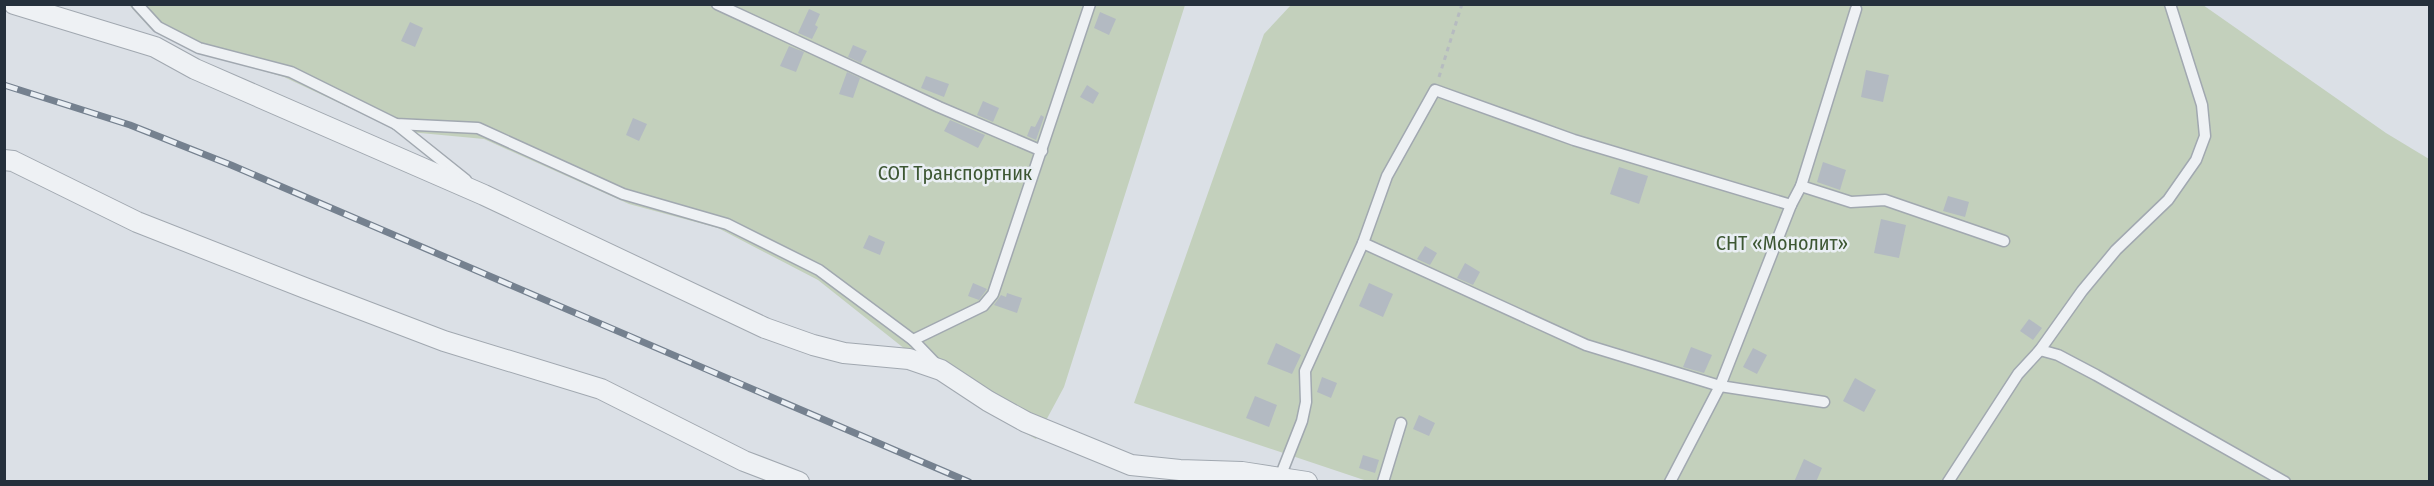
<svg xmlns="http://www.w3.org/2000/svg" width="2434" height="486" viewBox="0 0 2434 486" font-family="'Fira Sans Condensed',sans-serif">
	<rect width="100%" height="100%" fill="#dbe0e6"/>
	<g fill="#c3d0bc">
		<polygon points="129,5 1185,5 1064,387 1036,439 978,407 818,280 718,228 629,204 484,139 399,131 284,77 201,53 150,28"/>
		<polygon points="1291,5 2203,5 2386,133 2429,159 2429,481 1367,481 1134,403 1264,34"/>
	</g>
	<g fill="#b3bac2">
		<polygon points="809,9 820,14 815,25 818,27 812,39 798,33"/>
		<polygon points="1100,12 1116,19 1109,35 1094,28"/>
		<polygon points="410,22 423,28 415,47 401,41"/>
		<polygon points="853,45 867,51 861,63 848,57"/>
		<polygon points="789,46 804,52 796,72 780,66"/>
		<polygon points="1866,70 1889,75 1883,102 1861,97"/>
		<polygon points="847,72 860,78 853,98 839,94"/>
		<polygon points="926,76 949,84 944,97 921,88"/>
		<polygon points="1087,85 1099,93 1093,104 1080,97"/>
		<polygon points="983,101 999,108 993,122 977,115"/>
		<polygon points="1041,115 1044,117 1036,140 1027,136 1031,126 1035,127"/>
		<polygon points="633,118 647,124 639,141 626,135"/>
		<polygon points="950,120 985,135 978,148 944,131"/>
		<polygon points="1823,162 1846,170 1840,190 1817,182"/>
		<polygon points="1619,167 1648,176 1639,204 1610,194"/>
		<polygon points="1948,196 1969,202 1965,217 1943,211"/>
		<polygon points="1881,219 1906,225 1899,258 1874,253"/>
		<polygon points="869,235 885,242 880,255 863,248"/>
		<polygon points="1425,246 1437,253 1430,265 1417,259"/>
		<polygon points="1465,263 1480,272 1473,285 1457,278"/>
		<polygon points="973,283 987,289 979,300 968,296"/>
		<polygon points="1369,283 1393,294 1383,317 1359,306"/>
		<polygon points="1007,293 1022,298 1017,313 994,305 1001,295 1006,297"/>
		<polygon points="2029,319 2042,328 2033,340 2020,331"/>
		<polygon points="1276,343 1301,355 1292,374 1267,364"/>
		<polygon points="1691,347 1712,355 1704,373 1683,367"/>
		<polygon points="1753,348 1767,355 1757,374 1743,367"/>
		<polygon points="1322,377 1337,383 1331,398 1317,392"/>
		<polygon points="1855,378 1876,390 1864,412 1843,401"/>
		<polygon points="1255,396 1277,405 1269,427 1246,418"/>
		<polygon points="1419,415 1435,423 1429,436 1413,429"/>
		<polygon points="1363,455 1379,460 1375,473 1359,468"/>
		<polygon points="1804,459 1822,468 1816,482 1794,482"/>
	</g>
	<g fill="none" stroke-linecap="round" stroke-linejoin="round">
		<defs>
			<g id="lane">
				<polyline points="137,4 158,27 199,48 291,72 396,124 478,128 623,194 727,224 819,270 913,340 937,365"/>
				<polyline points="717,4 939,107 1042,151"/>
				<polyline points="396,124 466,180"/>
				<polyline points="1801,186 1851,202 1885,200 2004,241"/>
				<polyline points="1363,243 1586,345 1720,386 1824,402"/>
				<polyline points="913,340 983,306 993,294 1090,4"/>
				<polyline points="2040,350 2058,355 2096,375 2285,482"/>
				<polyline points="1280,477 1302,421 1306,402 1305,371 1363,243 1387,176 1435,90 1574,140 1791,205"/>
				<polyline points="1383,482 1401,423"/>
				<polyline points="1670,482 1720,386 1791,205 1801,186 1856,9"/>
				<polyline points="1948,482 2018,374 2040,350 2082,291 2116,250 2168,200 2196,160 2205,136 2202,105 2170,4"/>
			</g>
			<g id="street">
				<polyline points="14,4 155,47 195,69 484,195 765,328 813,345 844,353 909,359 941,370 988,401 1026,422 1131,465 1180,470 1242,472 1307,482"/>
				<polyline points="4,160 13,161 137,222 305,288 444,341 601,389 744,461 799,482"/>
			</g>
		</defs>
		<use href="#lane" stroke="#a1a8b0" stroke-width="13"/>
		<use href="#street" stroke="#a1a8b0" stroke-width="22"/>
		<polyline stroke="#b6bbc0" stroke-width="3" stroke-dasharray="4.5 4.5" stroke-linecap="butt" points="1439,77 1462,4"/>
		<use href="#lane" stroke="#eef1f4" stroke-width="10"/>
		<use href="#street" stroke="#eef1f4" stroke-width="20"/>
		<defs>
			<polyline id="rail" points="4,85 130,125 231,165 969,482"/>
		</defs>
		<use href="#rail" stroke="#75818f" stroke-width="7"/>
		<use href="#rail" stroke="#eaeff4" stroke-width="4.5" stroke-dasharray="14" stroke-linecap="butt"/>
	</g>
	<g text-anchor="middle" stroke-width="5" stroke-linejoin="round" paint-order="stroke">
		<g font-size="20" fill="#3d5733" stroke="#eaeff4">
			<text x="955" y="180">СОТ Транспортник</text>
			<text x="1782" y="250">СНТ «Монолит»</text>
		</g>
	</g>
	<rect width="2434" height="486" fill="none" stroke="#25303c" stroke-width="12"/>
</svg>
